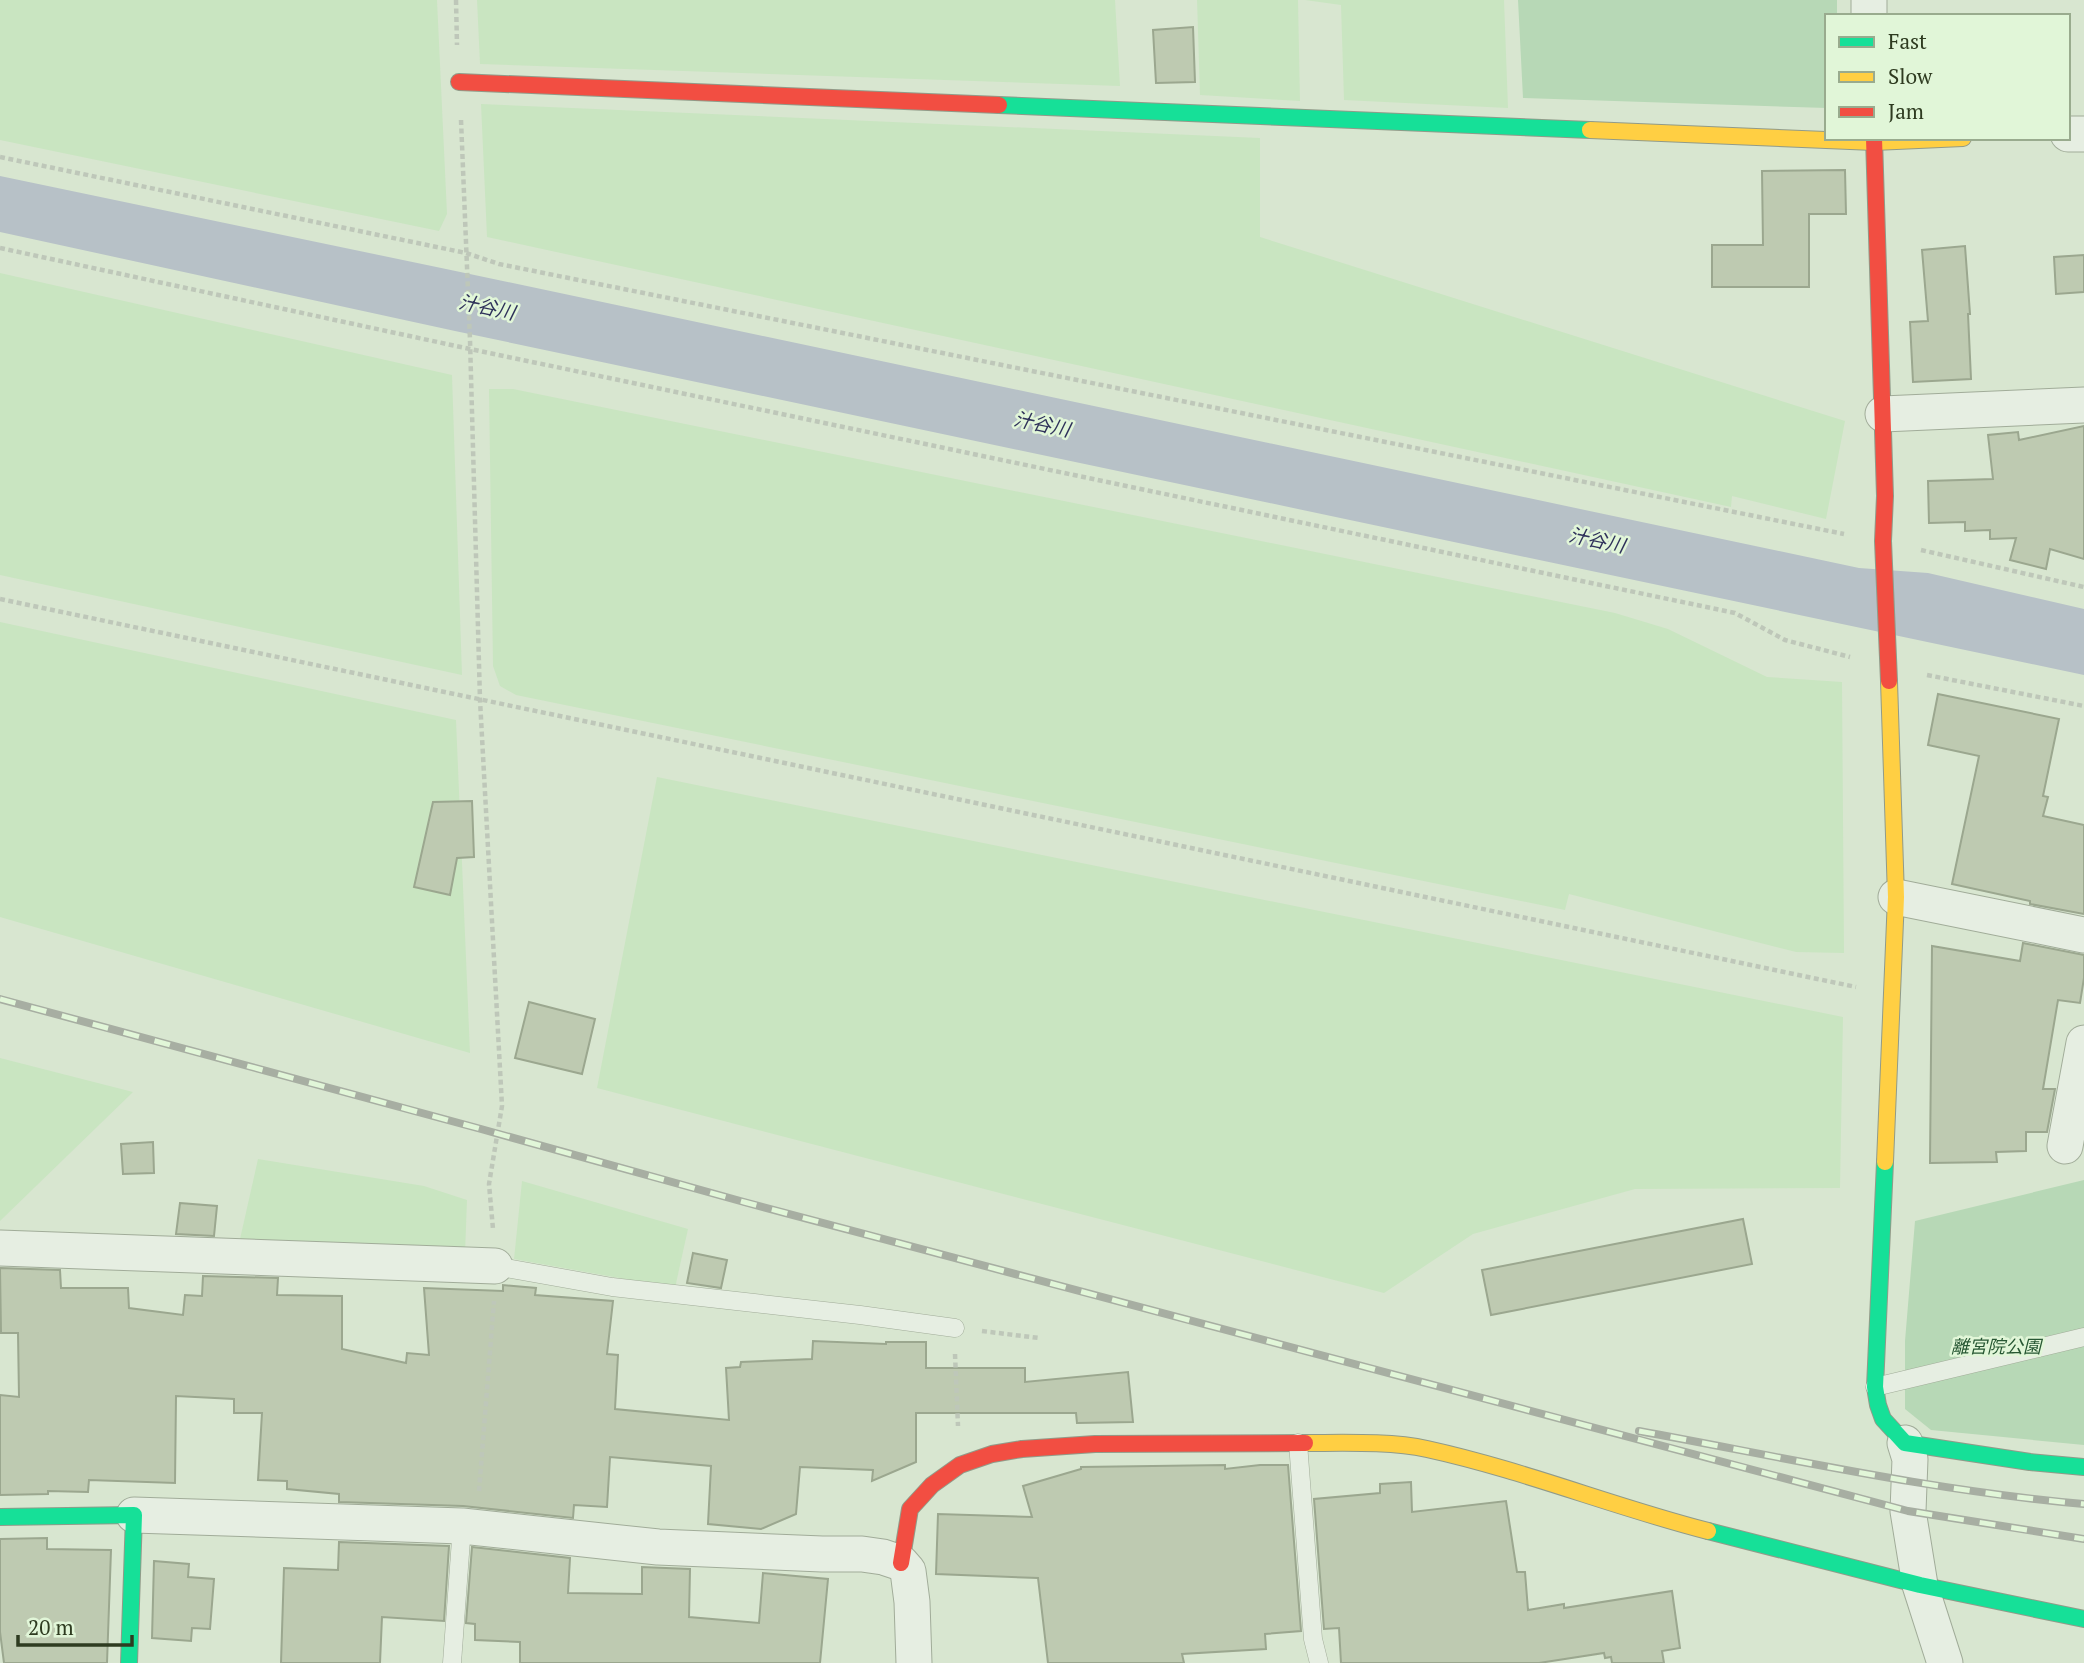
<svg xmlns="http://www.w3.org/2000/svg" width="2084" height="1663" viewBox="0 0 2084 1663" font-family="'PT Serif','Noto Sans JP',serif">
	<rect width="100%" height="100%" fill="#d8e6d0"/>
	<g fill="#c9e5c1">
		<polygon points="0,0 437,0 447,214 439,231 0,140"/>
		<polygon points="477,0 1115,0 1120,86 480,64"/>
		<polygon points="1197,0 1298,0 1300,101 1200,95"/>
		<polygon points="1305,0 1504,0 1508,108 1344,100 1341,5"/>
		<polygon points="481,104 1260,138 1260,237 1845,421 1826,519 1732,496 1731,507 487,237"/>
		<polygon points="0,273 452,375 462,675 0,575"/>
		<polygon points="489,389 513,389 1615,613 1668,629 1767,677 1842,682 1844,953 1796,952 1569,894 1565,910 516,695 500,686 493,666"/>
		<polygon points="0,622 456,720 470,1053 0,917"/>
		<polygon points="657,777 1843,1017 1840,1188 1635,1189 1473,1234 1384,1293 597,1088"/>
		<polygon points="0,1058 133,1092 0,1221"/>
		<polygon points="258,1159 424,1186 467,1200 465,1254 240,1239"/>
		<polygon points="522,1181 688,1229 675,1288 514,1259"/>
	</g>
	<g fill="#b7d8b6">
		<polygon points="1518,0 1837,0 1837,16 1827,16 1827,108 1523,98"/>
		<polygon points="2084,1180 2084,1445 1931,1430 1905,1409 1905,1341 1915,1221"/>
	</g>
	<polygon fill="#b7c1c7" points="0,176 446,269 1859,568 1928,573 2084,609 2084,675 455,331 0,232"/>
	<g fill="#becab1" stroke="#9ba78f" stroke-width="2">
		<polygon points="1193,27 1195,82 1156,83 1153,30"/>
		<polygon points="1845,170 1846,214 1809,214 1809,287 1712,287 1712,245 1763,245 1762,171"/>
		<polygon points="1965,246 1970,314 1968,314 1971,379 1913,382 1910,322 1928,321 1922,250"/>
		<polygon points="2084,255 2084,292 2056,294 2054,257"/>
		<polygon points="2084,426 2084,559 2050,549 2046,569 2010,560 2016,538 1990,539 1990,530 1965,531 1965,522 1929,523 1928,481 1993,479 1988,435 2018,432 2019,440"/>
		<polygon points="1938,694 2059,719 2043,796 2048,797 2043,816 2084,825 2084,914 2030,904 2030,901 1952,884 1979,756 1928,745"/>
		<polygon points="472,801 474,857 457,858 450,895 414,887 433,802"/>
		<polygon points="2023,943 2084,955 2084,978 2080,1003 2058,1000 2043,1089 2055,1089 2047,1132 2026,1132 2026,1151 1996,1152 1997,1162 1930,1163 1932,946 2020,961"/>
		<polygon points="529,1002 595,1019 582,1074 515,1058"/>
		<polygon points="153,1142 154,1173 123,1174 121,1144"/>
		<polygon points="180,1203 217,1206 214,1236 176,1234"/>
		<polygon points="1743,1219 1752,1264 1491,1315 1482,1270"/>
		<polygon points="693,1253 727,1260 721,1288 687,1283"/>
		<polygon points="0,1268 60,1270 61,1288 128,1288 129,1308 183,1315 185,1295 202,1296 203,1276 278,1278 277,1295 342,1296 342,1349 406,1363 407,1353 429,1355 424,1288 503,1291 503,1285 536,1288 535,1295 613,1301 607,1354 618,1355 615,1409 729,1420 726,1368 740,1367 741,1362 812,1359 813,1341 886,1344 886,1342 926,1342 926,1368 1025,1368 1025,1382 1128,1372 1133,1422 1077,1423 1076,1413 916,1413 916,1462 872,1481 873,1470 800,1467 796,1514 761,1529 708,1524 711,1466 610,1457 607,1507 574,1505 573,1518 463,1506 339,1502 339,1494 287,1489 287,1481 258,1480 262,1413 234,1413 234,1399 176,1396 175,1483 89,1480 88,1492 48,1491 48,1494 0,1495 0,1395 19,1397 18,1333 1,1333"/>
		<polygon points="1225,1465 1225,1469 1260,1465 1288,1465 1301,1631 1265,1634 1266,1649 1182,1654 1184,1663 1048,1663 1038,1578 936,1574 938,1514 1032,1517 1023,1486 1081,1469 1081,1467"/>
		<polygon points="1411,1482 1412,1512 1506,1501 1517,1572 1525,1572 1528,1610 1564,1604 1564,1608 1672,1591 1680,1648 1662,1651 1664,1663 1612,1663 1611,1657 1605,1658 1604,1653 1539,1663 1341,1663 1339,1628 1324,1629 1314,1499 1380,1493 1380,1484"/>
		<polygon points="47,1538 47,1549 111,1550 107,1663 4,1663 0,1632 0,1539"/>
		<polygon points="339,1542 449,1546 444,1621 382,1617 380,1663 281,1663 284,1568 338,1570"/>
		<polygon points="472,1547 570,1558 568,1593 642,1594 642,1567 690,1569 689,1617 759,1623 763,1573 828,1579 820,1663 520,1663 520,1642 475,1640 475,1624 466,1623"/>
		<polygon points="154,1561 189,1564 188,1577 214,1579 210,1629 192,1628 191,1641 152,1638"/>
	</g>
	<g fill="none" stroke-linecap="round" stroke-linejoin="round">
		<defs>
			<g id="lane">
				<polyline points="495,1266 612,1287 860,1315 955,1328"/>
				<polyline points="1875,1387 2084,1337"/>
				<polyline points="1298,1443 1313,1639 1319,1663"/>
				<polyline points="452,1663 462,1526"/>
			</g>
			<g id="street">
				<polyline points="1869,0 1869,16"/>
				<polyline points="2068,134 2084,134"/>
				<polyline points="1883,414 2084,405"/>
				<polyline points="1896,897 2084,935"/>
				<polyline points="2065,1146 2084,1043"/>
				<polyline points="0,1248 495,1266"/>
				<polyline points="1905,1443 1910,1459 1908,1511 1920,1585 1945,1663"/>
				<polyline points="134,1515 462,1526 658,1547 822,1554 862,1554 883,1557 901,1563 908,1571 912,1602 914,1663"/>
			</g>
			<g id="fast">
				<polyline points="999,105 1590,130"/>
				<polyline points="1885,1162 1875,1387 1878,1405 1883,1419 1905,1443 2030,1462 2084,1467"/>
				<polyline points="0,1517 134,1515 129,1663"/>
				<polyline points="1708,1531 1920,1585 2084,1619"/>
			</g>
			<g id="slow">
				<polyline points="1590,130 1874,142 1963,138"/>
				<polyline points="1885,1162 1896,897 1889,681"/>
				<path d="M1305 1443C1342 1443 1391 1441 1427 1449 1523 1470 1614 1507 1708 1531"/>
			</g>
			<g id="jam">
				<polyline points="459,82 999,105"/>
				<polyline points="1874,138 1885,496 1883,541 1889,681"/>
				<polyline points="901,1563 910,1509 932,1485 960,1465 992,1454 1022,1449 1095,1444 1305,1443"/>
			</g>
		</defs>
		<use href="#lane" stroke="#a1ac99" stroke-width="19"/>
		<use href="#street" stroke="#a1ac99" stroke-width="37"/>
		<use href="#fast" stroke="#919b89" stroke-width="18"/>
		<use href="#slow" stroke="#919b89" stroke-width="18"/>
		<use href="#jam" stroke="#919b89" stroke-width="18"/>
		<g stroke="#bec7b9" stroke-width="4.5" stroke-dasharray="5 3.5" stroke-linecap="butt">
			<polyline points="456,0 457,45"/>
			<polyline points="461,120 470,340 480,700 502,1106 489,1184 493,1229"/>
			<polyline points="0,157 466,253 499,264 1844,534"/>
			<polyline points="0,248 470,349 1735,613 1785,640 1850,657"/>
			<polyline points="1921,550 2084,587"/>
			<polyline points="0,599 1856,987"/>
			<polyline points="1927,675 2084,706"/>
			<polyline points="982,1331 1039,1338"/>
			<polyline points="955,1354 958,1426"/>
			<polyline points="479,1491 494,1301"/>
		</g>
		<use href="#lane" stroke="#e6eee2" stroke-width="18"/>
		<use href="#street" stroke="#e6eee2" stroke-width="35"/>
		<use href="#fast" stroke="#16e098" stroke-width="16"/>
		<use href="#slow" stroke="#ffcf43" stroke-width="16"/>
		<use href="#jam" stroke="#f24e42" stroke-width="16"/>
		<defs>
			<g id="rail">
				<polyline points="0,999 481,1129 744,1202 1908,1511 2084,1539"/>
				<path d="M1639 1431C1787 1458 1934 1491 2084 1504"/>
			</g>
		</defs>
		<use href="#rail" stroke="#a7aea2" stroke-width="8"/>
		<use href="#rail" stroke="#e1f6d8" stroke-width="5" stroke-dasharray="16" stroke-linecap="butt"/>
	</g>
	<g text-anchor="middle" stroke-width="5" stroke-linejoin="round" paint-order="stroke">
		<g font-size="18" font-style="italic" fill="#275733" stroke="#e1f6d8">
			<text x="1996" y="1353">離宮院公園</text>
		</g>
		<g font-size="19" font-style="italic" fill="#30335b" stroke="#e1f6d8">
			<text transform="translate(487 307) rotate(12)" y="7">汁谷川</text>
			<text transform="translate(1042 424) rotate(12)" y="7">汁谷川</text>
			<text transform="translate(1597 540) rotate(12)" y="7">汁谷川</text>
		</g>
	</g>
	<rect x="1825" y="14" width="245" height="126" fill="#e1f6d8" stroke="#99ab8e" stroke-width="2"/>
	<rect x="1839" y="37" width="35" height="10" fill="#16e098" stroke="#99ab8e" stroke-width="2"/>
	<text x="1888" y="49" font-size="21" fill="#2e3b20">Fast</text>
	<rect x="1839" y="72" width="35" height="10" fill="#ffcf43" stroke="#99ab8e" stroke-width="2"/>
	<text x="1888" y="84" font-size="21" fill="#2e3b20">Slow</text>
	<rect x="1839" y="107" width="35" height="10" fill="#f24e42" stroke="#99ab8e" stroke-width="2"/>
	<text x="1888" y="119" font-size="21" fill="#2e3b20">Jam</text>
	<path d="M18 1635v10h114v-10" fill="none" stroke="#2e3b20" stroke-width="3.5"/>
	<text x="28" y="1635" font-size="21" fill="#2e3b20" stroke="#e1f6d8" stroke-width="5" paint-order="stroke">20 m</text>
</svg>
